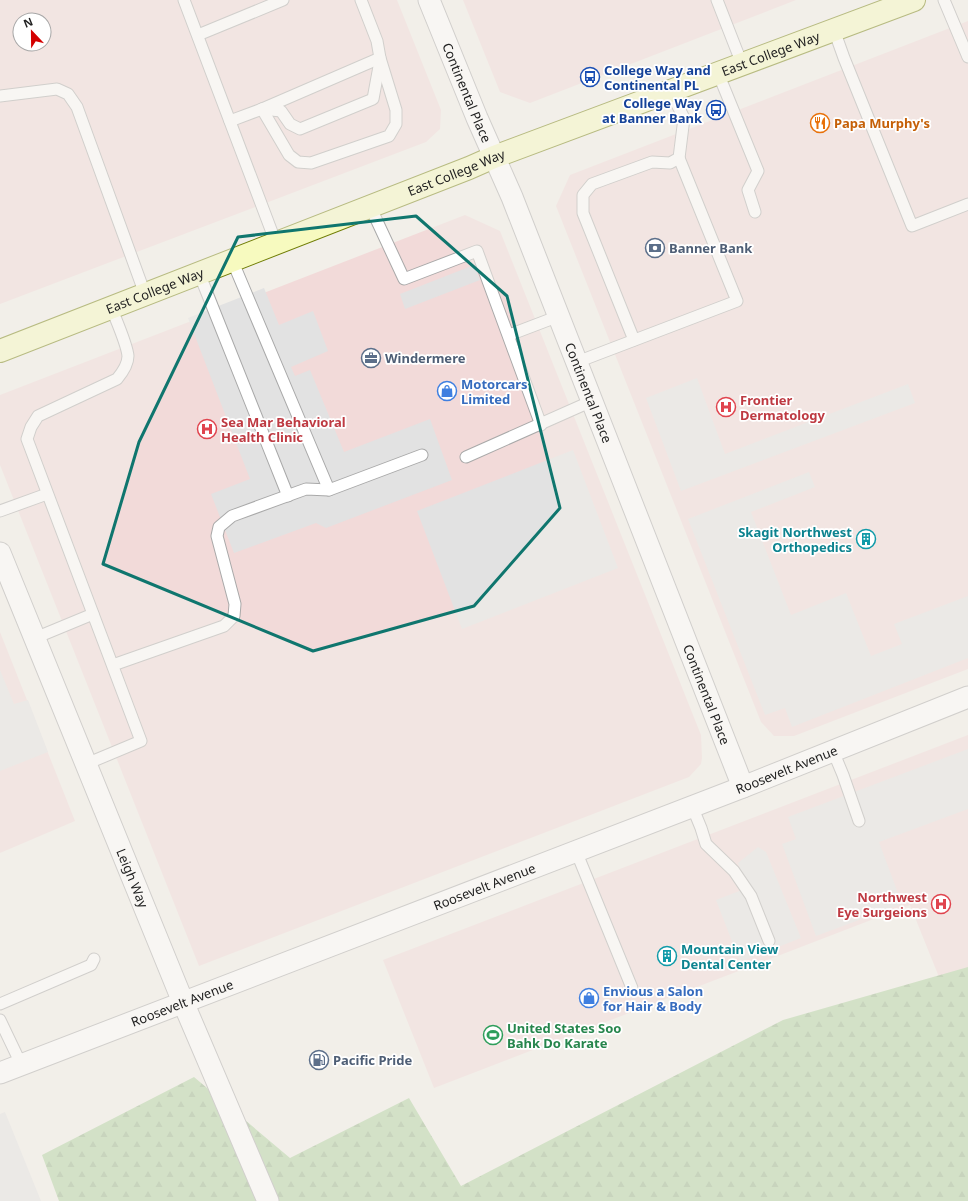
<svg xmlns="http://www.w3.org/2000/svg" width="968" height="1201" viewBox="0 0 968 1201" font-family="'Noto Sans',sans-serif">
	<defs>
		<pattern id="forest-firs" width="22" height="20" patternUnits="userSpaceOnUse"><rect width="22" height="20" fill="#add19e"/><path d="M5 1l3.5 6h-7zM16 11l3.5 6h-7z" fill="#95b388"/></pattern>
	</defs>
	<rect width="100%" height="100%" fill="#f2efe9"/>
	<g fill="#f2dad9" fill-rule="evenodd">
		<path d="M0 0H397L441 110 440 129 426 142 0 304ZM20 20H44V44H20Z"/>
		<polygon points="463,0 796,0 530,103 500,92"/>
		<polygon points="968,21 968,669 794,736 774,736 761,722 556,206 570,175"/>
		<polygon points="465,215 500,231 701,735 702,758 701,764 689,777 199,966 0,465 0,395"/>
		<polygon points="0,632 75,821 0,853"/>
		<polygon points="968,735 968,1049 910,905 434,1088 383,960"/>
	</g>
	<polygon fill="url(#forest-firs)" points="968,967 968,1201 59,1201 42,1155 194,1077 290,1158 409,1098 461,1186 783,1020"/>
	<g fill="#e2e2e2">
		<polygon points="474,265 480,280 405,309 400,294"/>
		<polygon points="264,288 279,325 313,311 328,351 291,367 295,376 310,370 344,452 430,419 452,480 326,528 316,523 234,553 211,494 250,479 188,318"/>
		<polygon points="697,378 725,454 908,384 915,403 681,491 646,398"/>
		<polygon points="573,450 618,568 462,629 417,511"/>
		<polygon points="809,472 815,487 751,512 791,615 846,593 871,656 902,644 894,624 968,596 968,658 792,727 785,708 765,715 688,519"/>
		<polygon points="0,670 14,704 28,700 48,752 0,771"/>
		<polygon points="968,749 968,809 879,842 902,904 816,936 782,844 796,839 788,817"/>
		<polygon points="758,847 766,852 801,938 740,962 716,900 747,888 738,863"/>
		<polygon points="5,1112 41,1201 0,1201 0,1114"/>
	</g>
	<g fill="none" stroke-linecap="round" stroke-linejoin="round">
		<defs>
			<g id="service">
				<polyline points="184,0 276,243"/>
				<polyline points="717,0 742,64"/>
				<polyline points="944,0 968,57"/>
				<polyline points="834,30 844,58 912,226 968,204"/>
				<polyline points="198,35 283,0"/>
				<polyline points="718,73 758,171 748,190 755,212"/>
				<polyline points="0,96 57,89 68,94 77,107 145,294"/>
				<polyline points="262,109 289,155 298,162 311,163 389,136 396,124 396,110 380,58 377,41 361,0"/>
				<polyline points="262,109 281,111 290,124 300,129 373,99 380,61"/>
				<polyline points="230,121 262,109 380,58"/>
				<polyline points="370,206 404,279 477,251 541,425"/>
				<polyline points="232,260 329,490 422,455"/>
				<polyline points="199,273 288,496"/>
				<polyline points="509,335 559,316"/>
				<polyline points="634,340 583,213 583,195 592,184 652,162 670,163 679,158 684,118 670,91"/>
				<polyline points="577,362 737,301 679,158"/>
				<polyline points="466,457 592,401"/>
				<polyline points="0,511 47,494"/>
				<polyline points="35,638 93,614"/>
				<polyline points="113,665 224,626 234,616 235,604 217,536 219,527 232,516 306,489 329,490"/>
				<polyline points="833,751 843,775 859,821"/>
				<path d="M86 764 141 741 27 439 31 427 38 416 117 379C122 373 128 365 128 356 127 344 116 320 111 307"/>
				<polyline points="692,806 701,828 706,844 734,871 751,896 769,941"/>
				<polyline points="576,851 632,988"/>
				<polyline points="0,1004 91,965 94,959"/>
				<polyline points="0,1020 21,1064"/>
			</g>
			<g id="minor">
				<path id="s1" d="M429 0 477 118 512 197 743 787"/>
				<path id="s2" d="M0 553 183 1002 268 1201"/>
				<path id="s3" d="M0 1073 743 787 968 697"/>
			</g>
			<g id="secondary">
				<path id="s4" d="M0 351 469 168 494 157 914 0"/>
			</g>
		</defs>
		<use href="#service" stroke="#a9a9a9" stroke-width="13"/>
		<use href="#minor" stroke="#a9a9a9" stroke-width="23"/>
		<use href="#secondary" stroke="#707d05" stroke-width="24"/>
		<use href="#service" stroke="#fff" stroke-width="11"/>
		<use href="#minor" stroke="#fff" stroke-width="21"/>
		<use href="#secondary" stroke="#f7fabf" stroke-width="22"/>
	</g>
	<path d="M0 0H968V1201H0ZM416 216 507 296 560 508 474 606 313 651 103 564 139 442 238 237Z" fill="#f2efe9" fill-opacity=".55" fill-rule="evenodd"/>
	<path fill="none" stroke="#0f766e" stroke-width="3" stroke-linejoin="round" d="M416 216 507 296 560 508 474 606 313 651 103 564 139 442 238 237Z"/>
	<defs>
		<symbol id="bus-ring" viewBox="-11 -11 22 22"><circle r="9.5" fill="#fff" stroke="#1a4fb4" stroke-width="1.5"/><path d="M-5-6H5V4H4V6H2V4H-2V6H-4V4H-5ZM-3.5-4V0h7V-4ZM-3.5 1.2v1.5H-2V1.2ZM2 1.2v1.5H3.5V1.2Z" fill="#1a4fb4"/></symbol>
		<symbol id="restaurant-ring" viewBox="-11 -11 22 22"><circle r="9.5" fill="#fff" stroke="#e8710a" stroke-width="1.5"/><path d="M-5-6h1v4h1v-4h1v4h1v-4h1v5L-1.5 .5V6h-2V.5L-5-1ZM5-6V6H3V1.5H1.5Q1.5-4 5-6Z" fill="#e8710a"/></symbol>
		<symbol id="bank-ring" viewBox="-11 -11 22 22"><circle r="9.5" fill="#fff" stroke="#5c6f8a" stroke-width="1.5"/><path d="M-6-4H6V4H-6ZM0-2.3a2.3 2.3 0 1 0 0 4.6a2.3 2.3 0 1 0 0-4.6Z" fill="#5c6f8a"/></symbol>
		<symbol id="office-ring" viewBox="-11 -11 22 22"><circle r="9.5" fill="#fff" stroke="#5c6f8a" stroke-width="1.5"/><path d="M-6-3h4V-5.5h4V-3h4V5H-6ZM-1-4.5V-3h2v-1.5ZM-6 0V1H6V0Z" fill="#5c6f8a"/></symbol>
		<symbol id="shop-ring" viewBox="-11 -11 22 22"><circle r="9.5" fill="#fff" stroke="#3f7fe0" stroke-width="1.5"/><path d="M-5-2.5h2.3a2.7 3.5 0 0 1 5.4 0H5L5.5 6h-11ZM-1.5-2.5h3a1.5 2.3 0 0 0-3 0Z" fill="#3f7fe0"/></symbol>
		<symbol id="hospital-ring" viewBox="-11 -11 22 22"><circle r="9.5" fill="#fff" stroke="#e0444e" stroke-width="1.5"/><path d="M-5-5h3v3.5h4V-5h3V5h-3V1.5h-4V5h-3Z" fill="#e0444e"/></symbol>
		<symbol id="building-ring" viewBox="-11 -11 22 22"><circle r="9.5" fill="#fff" stroke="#0f9aa8" stroke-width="1.5"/><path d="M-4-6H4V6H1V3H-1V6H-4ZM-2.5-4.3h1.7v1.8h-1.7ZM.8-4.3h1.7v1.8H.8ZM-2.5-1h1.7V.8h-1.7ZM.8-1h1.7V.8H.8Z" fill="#0f9aa8"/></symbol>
		<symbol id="stadium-ring" viewBox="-11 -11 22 22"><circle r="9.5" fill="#fff" stroke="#2e9e5b" stroke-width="1.5"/><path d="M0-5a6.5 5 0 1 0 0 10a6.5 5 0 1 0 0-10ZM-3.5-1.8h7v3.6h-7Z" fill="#2e9e5b"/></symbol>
		<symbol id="fuel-ring" viewBox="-11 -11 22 22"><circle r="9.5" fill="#fff" stroke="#5c6f8a" stroke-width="1.5"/><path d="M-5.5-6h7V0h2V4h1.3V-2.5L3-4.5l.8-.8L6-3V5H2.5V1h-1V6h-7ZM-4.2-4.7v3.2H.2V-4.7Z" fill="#5c6f8a"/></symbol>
	</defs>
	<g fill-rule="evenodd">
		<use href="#bus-ring" x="579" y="66" width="22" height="22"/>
		<use href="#bus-ring" x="705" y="99" width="22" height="22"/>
		<use href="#restaurant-ring" x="809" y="112" width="22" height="22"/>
		<use href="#bank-ring" x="644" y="237" width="22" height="22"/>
		<use href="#office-ring" x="360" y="347" width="22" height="22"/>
		<use href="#shop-ring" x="436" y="380" width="22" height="22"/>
		<use href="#hospital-ring" x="715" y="396" width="22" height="22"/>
		<use href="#hospital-ring" x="196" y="418" width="22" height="22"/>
		<use href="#building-ring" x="855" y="528" width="22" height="22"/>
		<use href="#hospital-ring" x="930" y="893" width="22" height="22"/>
		<use href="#building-ring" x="656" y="945" width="22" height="22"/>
		<use href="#shop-ring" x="578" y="987" width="22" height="22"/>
		<use href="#stadium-ring" x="482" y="1024" width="22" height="22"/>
		<use href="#fuel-ring" x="308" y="1049" width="22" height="22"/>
	</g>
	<g text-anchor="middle" stroke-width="3.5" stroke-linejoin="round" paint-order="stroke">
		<g font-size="13" fill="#222" stroke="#fff">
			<text dy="5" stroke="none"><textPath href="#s4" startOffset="826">East College Way</textPath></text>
			<text dy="5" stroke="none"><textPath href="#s1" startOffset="100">Continental Place</textPath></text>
			<text dy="5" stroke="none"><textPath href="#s4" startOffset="490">East College Way</textPath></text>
			<text dy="5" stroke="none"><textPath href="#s4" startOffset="166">East College Way</textPath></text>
			<text dy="5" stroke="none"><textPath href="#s1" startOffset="424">Continental Place</textPath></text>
			<text dy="5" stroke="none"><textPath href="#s1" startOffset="748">Continental Place</textPath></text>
			<text dy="5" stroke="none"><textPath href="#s3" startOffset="843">Roosevelt Avenue</textPath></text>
			<text dy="5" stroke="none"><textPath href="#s2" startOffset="351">Leigh Way</textPath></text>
			<text dy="5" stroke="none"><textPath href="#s3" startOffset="519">Roosevelt Avenue</textPath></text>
			<text dy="5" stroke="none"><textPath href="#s3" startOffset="195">Roosevelt Avenue</textPath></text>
		</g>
		<g font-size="13" font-weight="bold" fill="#164399" stroke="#fff" text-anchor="start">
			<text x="604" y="75">College Way and<tspan x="604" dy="15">Continental PL</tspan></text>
			<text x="702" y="108" text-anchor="end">College Way<tspan x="702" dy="15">at Banner Bank</tspan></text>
		</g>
		<g font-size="13" font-weight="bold" fill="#c56008" stroke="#fff" text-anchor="start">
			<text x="834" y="128">Papa Murphy's</text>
		</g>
		<g font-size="13" font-weight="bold" fill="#4e5e75" stroke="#fff" text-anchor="start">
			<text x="669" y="253">Banner Bank</text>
			<text x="385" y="363">Windermere</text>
			<text x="333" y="1065">Pacific Pride</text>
		</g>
		<g font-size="13" font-weight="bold" fill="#366cbe" stroke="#fff" text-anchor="start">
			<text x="461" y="389">Motorcars<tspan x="461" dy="15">Limited</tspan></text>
			<text x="603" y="996">Envious a Salon<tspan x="603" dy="15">for Hair &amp; Body</tspan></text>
		</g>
		<g font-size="13" font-weight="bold" fill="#be3a42" stroke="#fff" text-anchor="start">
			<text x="740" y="405">Frontier<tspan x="740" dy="15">Dermatology</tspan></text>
			<text x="221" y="427">Sea Mar Behavioral<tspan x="221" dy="15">Health Clinic</tspan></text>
			<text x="927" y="902" text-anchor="end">Northwest<tspan x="927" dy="15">Eye Surgeions</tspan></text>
		</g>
		<g font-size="13" font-weight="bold" fill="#0d838f" stroke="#fff" text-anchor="end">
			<text x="852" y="537">Skagit Northwest<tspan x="852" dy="15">Orthopedics</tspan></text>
			<text x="681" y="954" text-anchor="start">Mountain View<tspan x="681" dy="15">Dental Center</tspan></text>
		</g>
		<g font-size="13" font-weight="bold" fill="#27864d" stroke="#fff" text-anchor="start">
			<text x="507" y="1033">United States Soo<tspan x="507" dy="15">Bahk Do Karate</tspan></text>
		</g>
	</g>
	<g transform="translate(32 32) rotate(338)"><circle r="19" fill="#ffffff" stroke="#a7a7a7"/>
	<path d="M0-3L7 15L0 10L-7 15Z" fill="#d40000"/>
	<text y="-6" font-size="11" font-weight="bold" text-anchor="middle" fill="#222222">N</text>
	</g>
</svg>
